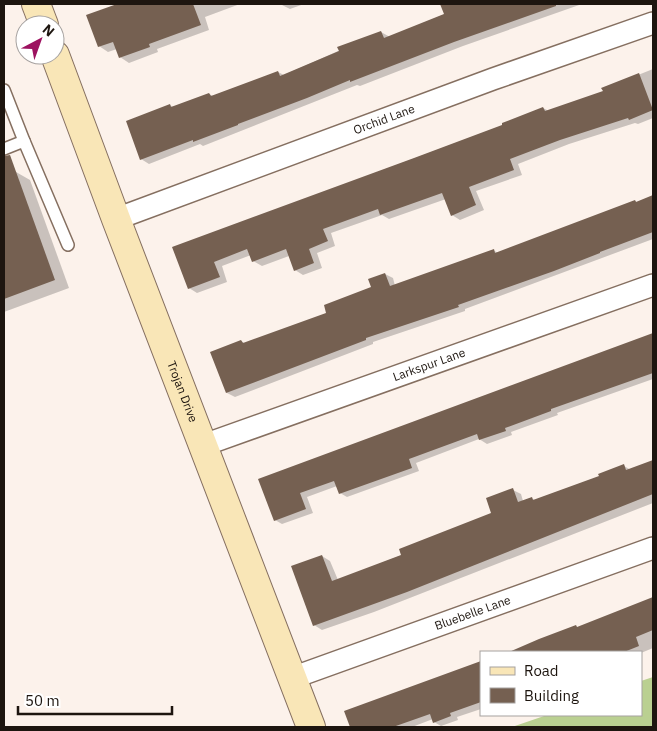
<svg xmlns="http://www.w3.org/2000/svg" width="657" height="731" viewBox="0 0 657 731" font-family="'IBM Plex Sans',sans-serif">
	<rect width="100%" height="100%" fill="#fcf2eb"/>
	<polygon fill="#bad091" points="653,677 653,727 512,727 547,715 641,715 641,681"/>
	<g fill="#0003">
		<polygon points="121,4 240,4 205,17 209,30 157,49 158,52 129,63 120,57 117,49 108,52 99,46 87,16"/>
		<polygon points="280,4 304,4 290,9"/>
		<polygon points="446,4 582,4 463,46 360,86 357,85 203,146 200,144 149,164 141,159 170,105 173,107 209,94 213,96 278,72 284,75 381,32 390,37 445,14 442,5"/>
		<polygon points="653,69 653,118 638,124 635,123 569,144 518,164 522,175 476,191 484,210 460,220 452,215 446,199 389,219 382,215 331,233 335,246 317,253 322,268 303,275 295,270 289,256 262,266 253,261 251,255 222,266 227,282 197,293 189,288 174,248 504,125 543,108 549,111 604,92 603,89"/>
		<polygon points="16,172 30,180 69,288 4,312 4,176"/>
		<polygon points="653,196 653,239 465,309 465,311 373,342 373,344 235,397 227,393 241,341 246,344 328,313 372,288 385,274 393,278 395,286 493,250 498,253 635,201 637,202"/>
		<polygon points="653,335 653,379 557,413 558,415 511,432 512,435 487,444 479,439 416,463 419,471 347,497 340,493 337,486 307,497 313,513 282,524 275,520 260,480"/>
		<polygon points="653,462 653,503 374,612 322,630 314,625 322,556 330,561 338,580 402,555 493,514 513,490 521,494 523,501 531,498 535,500 601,476 624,466 631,470"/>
		<polygon points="653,598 653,648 641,653 510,652 576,627 579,628"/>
		<polygon points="481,663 481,709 457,717 458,720 441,726 434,722 433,719 412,727 352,727 346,711"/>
	</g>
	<g fill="#756051">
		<polygon points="117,4 193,4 201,25 149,44 150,47 119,58 113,42 98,47 86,15"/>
		<polygon points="440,4 556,4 556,6 454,42 350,82 350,80 307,98 238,124 238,125 193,142 193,140 140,160 126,121 170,104 171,107 209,93 211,96 278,71 280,76 339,51 337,47 381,31 384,38 444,14"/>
		<polygon points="639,73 653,110 629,120 628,118 560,140 510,159 514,170 469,187 476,205 451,216 442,193 380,215 378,209 323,229 328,241 309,249 314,263 294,271 286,249 252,262 247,249 214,262 220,277 188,289 172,247 414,158 502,125 502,123 543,107 545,111 603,91 601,88"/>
		<polygon points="10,155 55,280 4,299 4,156"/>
		<polygon points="653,195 653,232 600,252 600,253 554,271 458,305 459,307 366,338 366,340 226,393 210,352 241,340 243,343 326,313 324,305 371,287 368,279 385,273 390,286 494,249 495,253 635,200 636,202"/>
		<polygon points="653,333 653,373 551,409 551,411 505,428 506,431 479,440 477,434 409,459 412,468 339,494 334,481 300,493 306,509 274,521 258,479"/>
		<polygon points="653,460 653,494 407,592 313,626 291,566 322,555 332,581 401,555 399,549 491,513 486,498 513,488 518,502 532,497 533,500 599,476 598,474 624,464 626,470"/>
		<polygon points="653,597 653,630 636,637 639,646 624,652 509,652 539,639 576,625 577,627"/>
		<polygon points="481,661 481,702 450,713 451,716 433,723 430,714 393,727 350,727 344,711"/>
	</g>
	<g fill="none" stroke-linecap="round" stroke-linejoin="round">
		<defs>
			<g id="lane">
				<polyline points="4,90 24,141"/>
				<polyline points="4,149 24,141 68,245"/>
			</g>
			<g id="street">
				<path id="s1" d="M116 219 493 79 653 23"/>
				<path id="s2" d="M204 445 653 285"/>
				<path id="s3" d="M292 678 653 548"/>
			</g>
			<g id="secondary">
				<polyline points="36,4 44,25"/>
				<path id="s4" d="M55 55 116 219 311 727"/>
			</g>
		</defs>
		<use href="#lane" stroke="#856f60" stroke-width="14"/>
		<use href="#street" stroke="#856f60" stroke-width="24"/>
		<use href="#secondary" stroke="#856f60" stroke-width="30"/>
		<use href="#lane" stroke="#fff" stroke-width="11"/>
		<use href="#street" stroke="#fff" stroke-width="21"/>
		<use href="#secondary" stroke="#f9e6b7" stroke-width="28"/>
	</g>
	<g text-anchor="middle" stroke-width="4" stroke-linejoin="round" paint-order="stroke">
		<g font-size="12" fill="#1d150f" stroke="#fff">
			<text dy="4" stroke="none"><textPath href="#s1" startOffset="286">Orchid Lane</textPath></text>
			<text dy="4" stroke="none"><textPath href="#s2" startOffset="239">Larkspur Lane</textPath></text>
			<text dy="4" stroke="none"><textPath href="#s4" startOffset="360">Trojan Drive</textPath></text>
			<text dy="4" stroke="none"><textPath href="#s3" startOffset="192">Bluebelle Lane</textPath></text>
		</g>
	</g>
	<rect width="657" height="731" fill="none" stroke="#1d150f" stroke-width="10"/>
	<rect x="480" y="651" width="162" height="65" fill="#ffffff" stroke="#a5a19f"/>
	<rect x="490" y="667" width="25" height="8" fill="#f9e6b7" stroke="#a5a19f"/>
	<text x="524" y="676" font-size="15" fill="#1d150f">Road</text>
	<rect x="490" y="688" width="25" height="15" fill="#756051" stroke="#a5a19f"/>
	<text x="524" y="701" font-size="15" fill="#1d150f">Building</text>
	<g transform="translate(40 40) rotate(41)"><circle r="24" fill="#ffffff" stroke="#a5a19f"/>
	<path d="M0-4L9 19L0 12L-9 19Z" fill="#9d1260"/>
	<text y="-8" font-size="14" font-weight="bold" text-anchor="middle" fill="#1d150f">N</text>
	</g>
	<path d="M18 706v8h154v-8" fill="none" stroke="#1d150f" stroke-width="2.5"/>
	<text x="25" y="706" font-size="15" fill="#1d150f" stroke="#ffffff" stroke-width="4" paint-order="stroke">50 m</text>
</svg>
